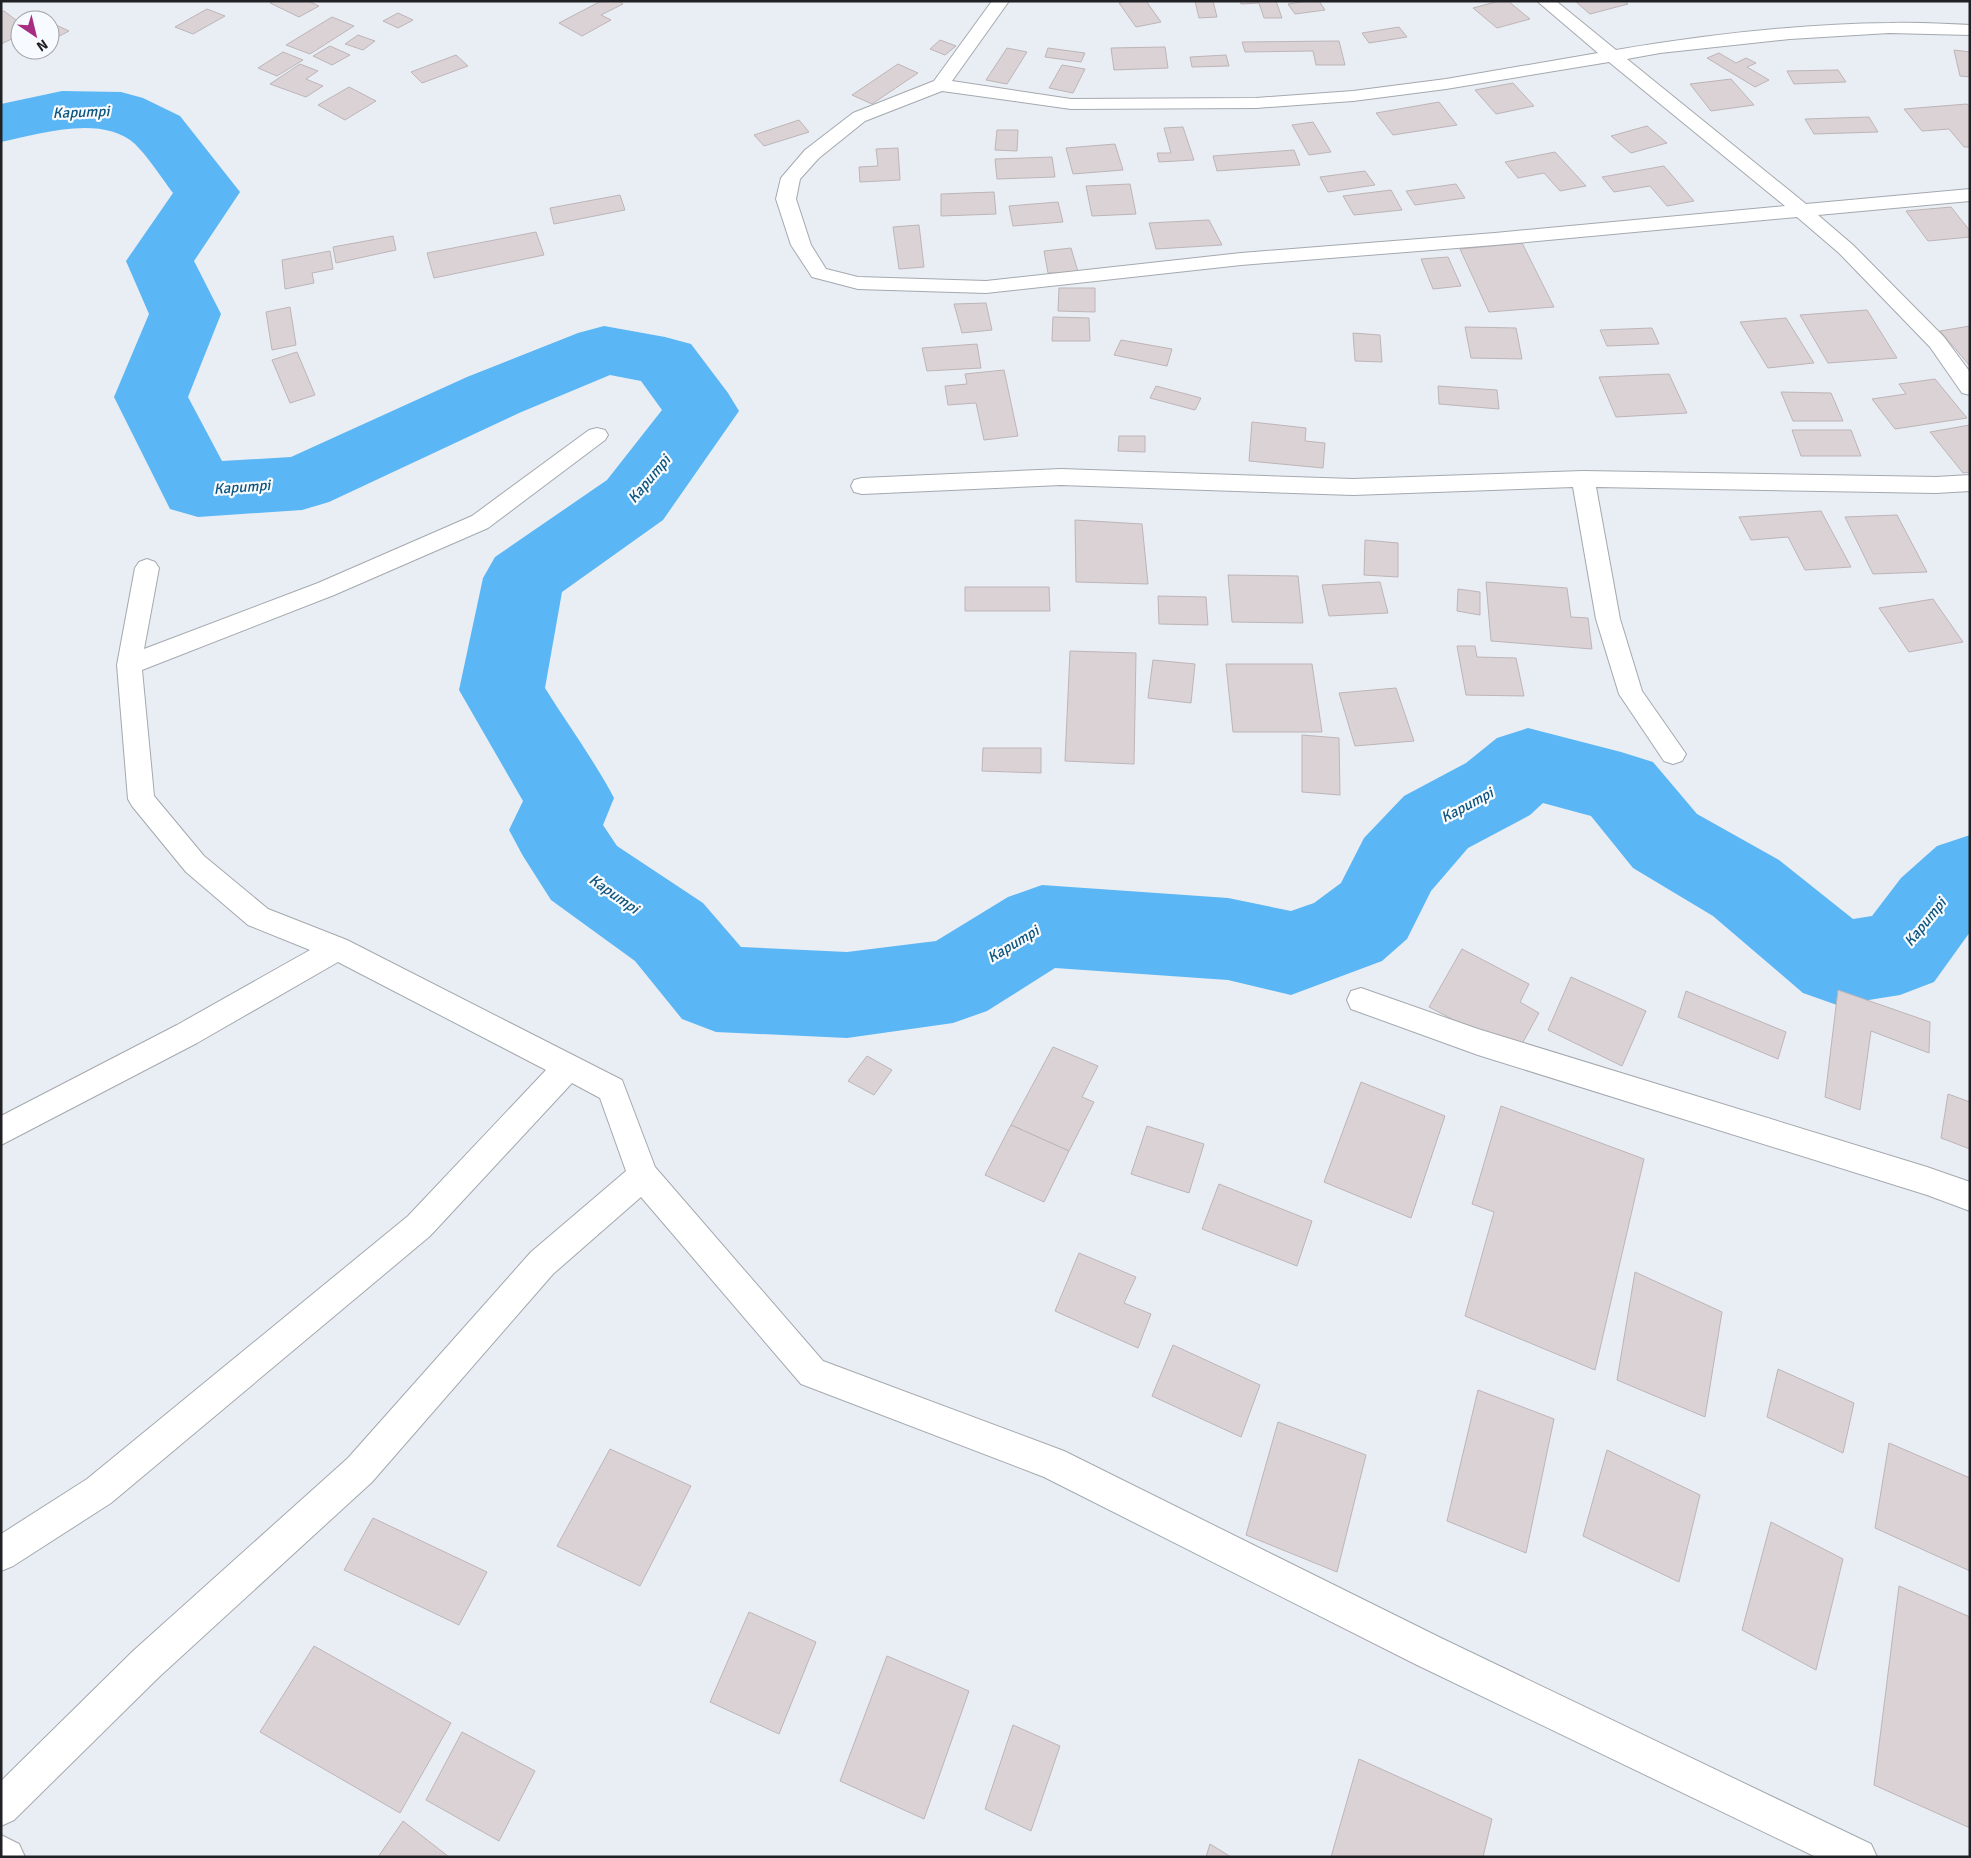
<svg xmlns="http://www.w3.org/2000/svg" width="1971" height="1858" viewBox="0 0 1971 1858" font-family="Signika,sans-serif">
	<rect width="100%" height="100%" fill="#e9edf4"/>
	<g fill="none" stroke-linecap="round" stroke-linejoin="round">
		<path fill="#5ab6f4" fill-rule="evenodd" d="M62 91 121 92 143 98 180 116 240 192 194 261 221 314 188 397 222 461 291 457 467 377 578 333 604 326 665 337 691 344 728 393 739 411 663 520 562 592 545 688C568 725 594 760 614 798L603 825 617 846 703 903 741 947 847 952 936 941 1008 897 1042 885 1228 898 1291 911 1314 903 1341 883 1364 838 1404 796 1466 763 1497 738 1528 728 1621 752 1653 762 1697 814 1779 860 1853 919 1872 916 1901 878 1937 846 1970 835V932L1934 982 1900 995 1837 1005 1803 993 1713 916 1633 868 1591 816 1543 803 1530 815 1468 848 1431 891 1407 939 1382 961 1291 995 1228 980 1055 968 987 1011 953 1023 847 1038 716 1032 682 1019 635 961 551 900 523 856 509 830 523 801 459 690 483 578 495 557 607 480 662 410 641 381 610 375 519 413 329 502 302 510 198 517 170 509 114 397 149 314 126 261 173 193C161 177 149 158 135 144 102 114 39 134 1 142V104Z"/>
	</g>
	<g fill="#dbd2d5" stroke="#bdb5b8">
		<polygon points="274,1 308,1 319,6 299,17 270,3"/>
		<polygon points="601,1 619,1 623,4 601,15 611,20 582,36 559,23"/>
		<polygon points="1126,1 1146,1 1161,22 1136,27 1119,3"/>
		<polygon points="1195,1 1213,1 1217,17 1199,18"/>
		<polygon points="1240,1 1276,1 1282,18 1264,18 1259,3 1241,4"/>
		<polygon points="1307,1 1319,1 1325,10 1295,14 1288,4"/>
		<polygon points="1499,1 1508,1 1530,19 1497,28 1473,8"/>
		<polygon points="1575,1 1625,1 1628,4 1590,14"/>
		<polygon points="207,9 225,16 193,34 175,27"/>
		<polygon points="4,11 20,23 20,35 1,44 1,12"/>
		<polygon points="398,13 413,20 398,28 383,21"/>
		<polygon points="332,17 354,26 310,54 286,45"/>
		<polygon points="54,24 69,31 50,41 50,26"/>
		<polygon points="1399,27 1407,37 1369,43 1362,33"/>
		<polygon points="358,35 375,41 363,50 345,44"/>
		<polygon points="940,40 956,46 945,55 930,49"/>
		<polygon points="1339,41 1345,65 1316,65 1313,51 1245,52 1242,42"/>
		<polygon points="330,46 350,55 332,65 313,56"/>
		<polygon points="1165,47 1168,68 1114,70 1111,48"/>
		<polygon points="1007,48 1027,52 1007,84 986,80"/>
		<polygon points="1048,48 1085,53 1081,62 1045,57"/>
		<polygon points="1954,50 1970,52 1970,77 1960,76"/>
		<polygon points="283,52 303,60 277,76 258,68"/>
		<polygon points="1719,53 1736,63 1746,58 1756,63 1747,67 1769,80 1755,87 1707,58"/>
		<polygon points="456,55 468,66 422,83 411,72"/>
		<polygon points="1226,55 1229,66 1192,67 1190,57"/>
		<polygon points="300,64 318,71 306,79 323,86 306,97 270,84"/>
		<polygon points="898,64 918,73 872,104 852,95"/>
		<polygon points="1062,65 1085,69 1073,93 1049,88"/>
		<polygon points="1838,70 1846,82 1794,84 1787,71"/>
		<polygon points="1731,79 1754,105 1711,111 1690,84"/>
		<polygon points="1513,83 1534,106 1496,114 1475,90"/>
		<polygon points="349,87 376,101 345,120 318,105"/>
		<polygon points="1439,102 1457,125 1393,135 1376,113"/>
		<polygon points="1967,104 1970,107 1970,147 1964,147 1949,129 1922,131 1904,109"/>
		<polygon points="1869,117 1878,132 1814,134 1805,119"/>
		<polygon points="799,120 809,132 764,146 754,135"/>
		<polygon points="1313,122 1331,152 1309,155 1292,125"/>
		<polygon points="1647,126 1667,143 1631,153 1611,136"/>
		<polygon points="1183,127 1194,160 1159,162 1157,153 1171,153 1164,128"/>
		<polygon points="997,130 1018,130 1017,151 995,150"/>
		<polygon points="1115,144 1123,170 1073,174 1066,148"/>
		<polygon points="898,148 900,180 860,182 859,167 878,166 876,149"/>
		<polygon points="1294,150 1300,165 1217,171 1213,156"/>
		<polygon points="1555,152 1586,186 1560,191 1544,173 1518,178 1505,162"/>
		<polygon points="1052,157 1055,177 997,179 995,159"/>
		<polygon points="1664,166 1694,201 1667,206 1650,186 1614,192 1602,177"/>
		<polygon points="1365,171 1375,185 1328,192 1320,177"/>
		<polygon points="1130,184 1136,214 1092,216 1086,186"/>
		<polygon points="1456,184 1465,198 1415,205 1406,191"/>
		<polygon points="1391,190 1402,210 1354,215 1343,196"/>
		<polygon points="994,192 996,214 941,216 941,194"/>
		<polygon points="620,195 625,210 554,224 550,208"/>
		<polygon points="1058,202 1063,222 1013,226 1009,206"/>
		<polygon points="1951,207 1970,231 1970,237 1928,241 1906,211"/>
		<polygon points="1209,220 1222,245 1156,249 1149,223"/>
		<polygon points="919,225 924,267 899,269 893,227"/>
		<polygon points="536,232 544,255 434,278 427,253"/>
		<polygon points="393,236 396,250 336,263 333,247"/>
		<polygon points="1522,243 1554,307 1489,312 1460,249"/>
		<polygon points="1071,248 1078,272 1048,273 1044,251"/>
		<polygon points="330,251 333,269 312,273 314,283 285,289 282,260"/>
		<polygon points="1448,257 1461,286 1433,289 1421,259"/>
		<polygon points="1059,288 1095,288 1095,312 1058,311"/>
		<polygon points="986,303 992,330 962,333 954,304"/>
		<polygon points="290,307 296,345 272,350 266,312"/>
		<polygon points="1867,310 1897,358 1828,363 1800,315"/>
		<polygon points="1053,317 1089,318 1090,341 1052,341"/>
		<polygon points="1786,318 1814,363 1768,368 1740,322"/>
		<polygon points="1970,326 1970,366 1940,331"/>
		<polygon points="1465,327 1516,328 1522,359 1471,358"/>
		<polygon points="1652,328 1659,344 1607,346 1600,330"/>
		<polygon points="1353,333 1380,335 1382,362 1355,361"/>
		<polygon points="1121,340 1172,349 1167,366 1114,355"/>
		<polygon points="977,344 981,368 927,371 922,348"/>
		<polygon points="297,352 315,395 290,403 272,360"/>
		<polygon points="1004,370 1018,436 984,440 976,403 948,405 945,386 967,384 965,374"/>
		<polygon points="1669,374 1687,413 1616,417 1599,377"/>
		<polygon points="1935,379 1967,418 1895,429 1872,399 1906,394 1899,384"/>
		<polygon points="1156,386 1201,398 1195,410 1150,398"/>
		<polygon points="1438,386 1497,390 1499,409 1439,404"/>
		<polygon points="1781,392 1831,393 1843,421 1793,421"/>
		<polygon points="1252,422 1306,428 1305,441 1325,443 1323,468 1249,461"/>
		<polygon points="1970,425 1970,472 1963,473 1930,432"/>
		<polygon points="1792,430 1851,430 1861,456 1801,456"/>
		<polygon points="1119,436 1145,436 1145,452 1118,451"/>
		<polygon points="1821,511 1851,567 1805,570 1788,537 1751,540 1739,517"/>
		<polygon points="1897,515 1927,572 1873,574 1845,517"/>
		<polygon points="1075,520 1142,524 1148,584 1076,582"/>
		<polygon points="1365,540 1398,543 1398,577 1364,575"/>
		<polygon points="1228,575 1298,576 1303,623 1232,622"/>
		<polygon points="1380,582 1388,613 1329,616 1322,585"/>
		<polygon points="1486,582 1567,588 1571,617 1588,618 1592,649 1491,641"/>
		<polygon points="965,587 1049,587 1050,611 965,611"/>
		<polygon points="1458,589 1480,592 1480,615 1457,611"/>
		<polygon points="1158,596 1206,597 1208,625 1159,624"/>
		<polygon points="1933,599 1963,642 1909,652 1879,608"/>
		<polygon points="1457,646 1475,646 1477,657 1516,658 1524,696 1466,695"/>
		<polygon points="1070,651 1136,653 1134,764 1065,761"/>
		<polygon points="1153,660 1195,664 1191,703 1148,698"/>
		<polygon points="1226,664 1312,664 1322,732 1233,732"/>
		<polygon points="1396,688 1414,741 1355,746 1339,693"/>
		<polygon points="1302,735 1339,738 1340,795 1302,792"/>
		<polygon points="983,748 1041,748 1041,773 982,771"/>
		<polygon points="1462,949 1529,984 1520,1002 1539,1013 1517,1053 1429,1007"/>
		<polygon points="1571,977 1646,1011 1622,1066 1548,1030"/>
		<polygon points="1838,990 1930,1022 1929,1053 1871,1031 1860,1110 1825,1097"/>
		<polygon points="1686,991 1786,1032 1778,1059 1678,1017"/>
		<polygon points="1053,1047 1098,1066 1082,1097 1094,1102 1069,1151 1011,1125"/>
		<polygon points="867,1056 892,1070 874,1095 848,1081"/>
		<polygon points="1361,1082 1445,1116 1411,1218 1324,1182"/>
		<polygon points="1948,1094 1970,1102 1970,1149 1941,1138"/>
		<polygon points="1501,1106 1644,1159 1595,1370 1465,1316 1494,1212 1472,1204"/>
		<polygon points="1011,1125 1069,1151 1044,1202 985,1175"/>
		<polygon points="1147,1126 1204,1144 1189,1193 1131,1174"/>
		<polygon points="1219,1184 1312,1221 1297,1266 1202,1229"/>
		<polygon points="1079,1253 1136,1277 1124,1303 1151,1314 1138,1348 1055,1311"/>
		<polygon points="1635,1272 1722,1312 1705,1417 1617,1380"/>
		<polygon points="1173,1345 1260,1385 1241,1437 1152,1396"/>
		<polygon points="1778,1369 1854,1403 1843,1453 1767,1417"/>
		<polygon points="1478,1390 1554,1419 1526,1553 1447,1521"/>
		<polygon points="1278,1422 1366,1455 1337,1572 1246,1535"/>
		<polygon points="1889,1443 1970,1478 1970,1571 1875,1528"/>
		<polygon points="610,1449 691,1486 640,1586 557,1546"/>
		<polygon points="1607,1450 1700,1495 1679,1582 1583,1536"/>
		<polygon points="373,1518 487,1572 459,1625 344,1570"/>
		<polygon points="1771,1522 1843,1559 1816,1670 1742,1630"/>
		<polygon points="1899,1586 1970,1617 1970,1828 1874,1785"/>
		<polygon points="749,1612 816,1642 779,1734 710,1702"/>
		<polygon points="314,1646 451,1723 400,1813 260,1732"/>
		<polygon points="887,1656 969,1691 924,1819 840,1781"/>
		<polygon points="1013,1725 1060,1746 1031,1831 985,1809"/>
		<polygon points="462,1732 535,1771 499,1841 426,1800"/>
		<polygon points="1359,1759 1492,1819 1483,1857 1331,1857"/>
		<polygon points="403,1821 449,1857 378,1857"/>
		<polygon points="1210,1844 1231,1857 1206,1857"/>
	</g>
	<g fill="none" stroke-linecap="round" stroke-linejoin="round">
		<defs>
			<g id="street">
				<path d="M992 1H1009L952 81 1071 99 1256 98 1353 91 1446 79 1598 53 1537 1H1556L1616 50C1704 35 1800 24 1890 23 1916 22 1943 24 1970 25V35L1889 33 1790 39 1660 53 1627 59 1806 204 1970 189V201L1818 215 1853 245 1944 337 1970 372V395L1962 393 1930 347 1839 253 1797 217 1495 245 1241 265 986 293 858 289 812 277 791 245 776 199 781 178 805 150 853 113 934 81ZM1609 62 1785 206 1495 233 1241 253 986 281 858 277 826 269 811 245 796 199 800 179 819 158 865 121 942 91 1071 109 1256 108 1353 101 1446 89Z"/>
				<polygon points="597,428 605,430 608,435 605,440 488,528 334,595 142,670 154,796 204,856 268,909 347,940 622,1080 655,1167 823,1361 1064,1451 1441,1638 1871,1844 1877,1857 1816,1857 1415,1664 1044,1477 801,1384 641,1197 553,1274 372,1482 159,1677 14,1820 1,1826 1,1781 133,1651 348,1458 531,1252 626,1171 600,1098 572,1083 430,1236 111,1503 13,1566 1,1571 1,1534 87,1479 408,1216 546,1070 338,962 197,1043 1,1145 1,1116 177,1025 310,950 248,925 186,872 132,806 128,799 117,665 135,568 139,562 147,559 155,562 159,568 144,649 318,583 472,516 589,430"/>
				<polygon points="1061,469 1353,479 1583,471 1936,477 1970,475 1970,491 1936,493 1596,487 1620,619 1642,691 1686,754 1682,761 1673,764 1664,761 1619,694 1596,619 1573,487 1353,495 1061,485 862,494 854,492 851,486 854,480 862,478"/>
				<polygon points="1361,988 1478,1029 1927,1167 1970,1182 1970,1211 1927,1195 1478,1055 1351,1009 1347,1000 1351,991"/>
				<polygon points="1,1835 19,1844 25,1857 1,1857"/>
			</g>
		</defs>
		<use href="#street" stroke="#a4a9af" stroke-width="2"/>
		<use href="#street" fill="#fff" fill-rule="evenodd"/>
	</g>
	<g text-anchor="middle" stroke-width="4.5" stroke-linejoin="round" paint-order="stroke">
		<g font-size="15" font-style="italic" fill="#0e557d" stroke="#f7fafe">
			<text transform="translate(81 112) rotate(-2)" y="5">Kapumpi</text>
			<text transform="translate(649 479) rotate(-50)" y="5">Kapumpi</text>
			<text transform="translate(242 487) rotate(-4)" y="5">Kapumpi</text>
			<text transform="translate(1467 805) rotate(-28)" y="5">Kapumpi</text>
			<text transform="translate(614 894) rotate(35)" y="5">Kapumpi</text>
			<text transform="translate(1925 922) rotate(-51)" y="5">Kapumpi</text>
			<text transform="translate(1013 944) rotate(-31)" y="5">Kapumpi</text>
		</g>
	</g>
	<rect width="1971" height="1858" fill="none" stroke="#202124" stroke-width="5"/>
	<g transform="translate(35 35) rotate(145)"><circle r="24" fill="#f7fafe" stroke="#a1a3a7"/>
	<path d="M0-4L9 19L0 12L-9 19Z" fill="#a62d82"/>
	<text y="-8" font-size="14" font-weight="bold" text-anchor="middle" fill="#202124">N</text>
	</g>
</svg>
